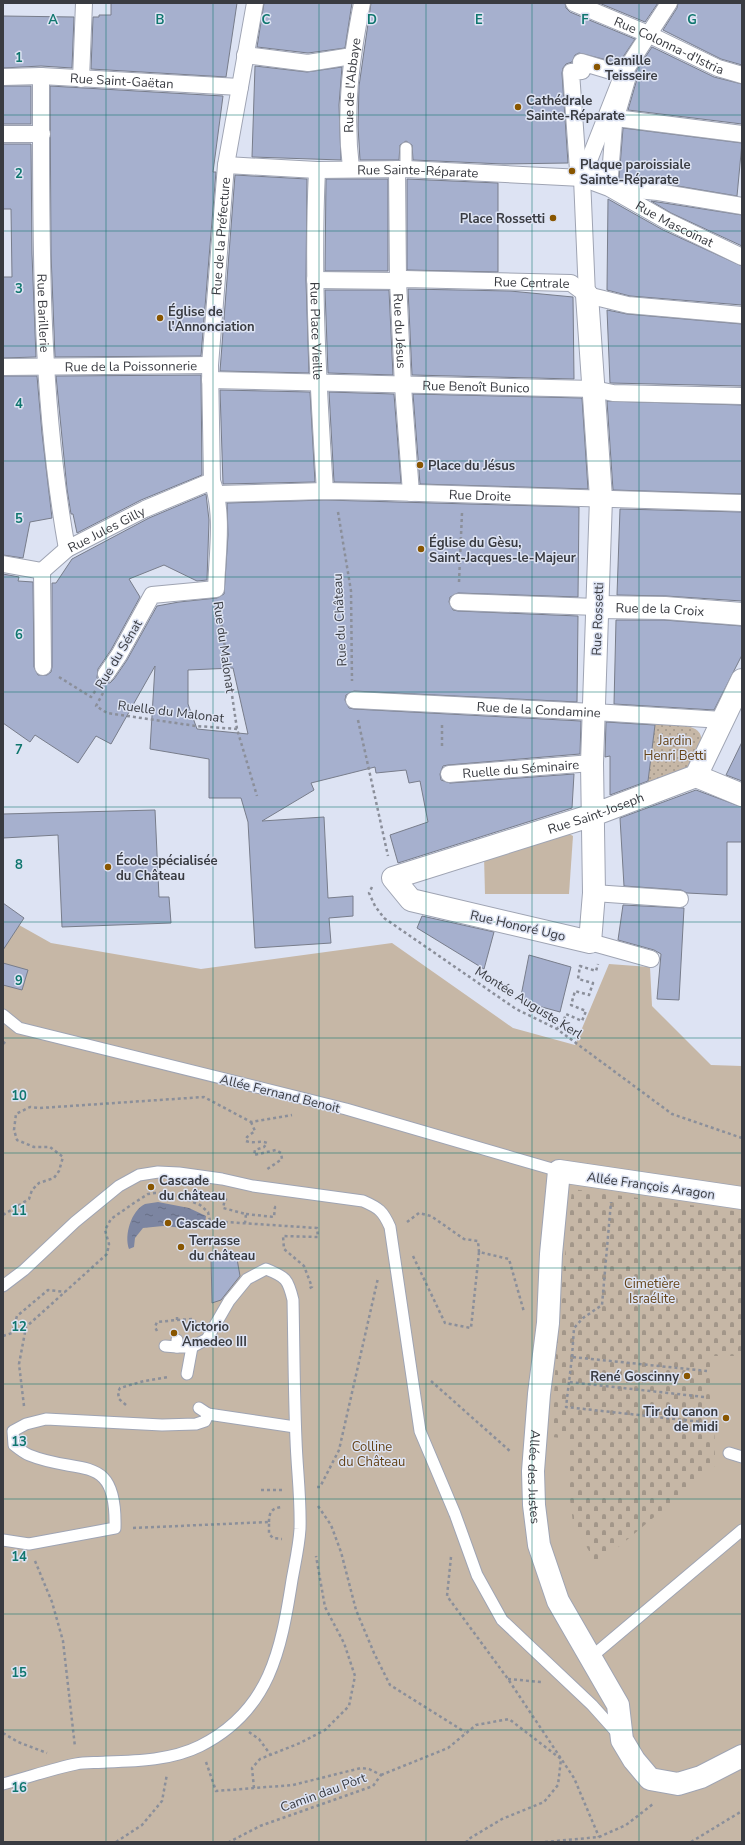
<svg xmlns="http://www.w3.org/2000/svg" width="745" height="1845" viewBox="0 0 745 1845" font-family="'Nunito Sans',sans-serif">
	<defs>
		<pattern id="cemetery-stones" width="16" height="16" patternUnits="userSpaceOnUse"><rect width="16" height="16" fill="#c6b7a6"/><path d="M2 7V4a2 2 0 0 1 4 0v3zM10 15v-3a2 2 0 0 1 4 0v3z" fill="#a29689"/></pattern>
		<pattern id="garden-dots" width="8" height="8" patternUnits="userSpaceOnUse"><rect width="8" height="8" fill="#c6b7a6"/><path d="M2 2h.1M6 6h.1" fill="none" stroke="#a29689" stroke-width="1.8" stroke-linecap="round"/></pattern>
		<pattern id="water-ripples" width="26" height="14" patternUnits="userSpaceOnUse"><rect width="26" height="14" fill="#7c85a1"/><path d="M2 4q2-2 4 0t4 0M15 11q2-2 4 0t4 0" fill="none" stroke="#676e85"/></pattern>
	</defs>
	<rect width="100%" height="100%" fill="#dde3f3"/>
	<g fill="#c6b7a6">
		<polygon points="564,831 573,836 569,894 485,894 484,856"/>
		<polygon points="3,916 51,943 201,969 392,943 513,1028 575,1045 609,964 650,967 652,1006 711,1065 742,1066 742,1842 3,1842"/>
	</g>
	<polygon fill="url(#cemetery-stones)" points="572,1189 742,1212 742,1356 713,1356 715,1466 597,1565 573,1523 567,1475 570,1439 552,1437 557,1333"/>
	<path fill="url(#garden-dots)" d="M655 724C668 725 705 721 701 742 699 750 694 760 690 768L647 789Z"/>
	<path fill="url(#water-ripples)" d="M158 1202 189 1208 206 1216 205 1224 196 1229 163 1226 143 1228 135 1238 134 1247 129 1249C124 1235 131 1211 145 1204 149 1203 154 1203 158 1202Z"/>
	<g fill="#a6b0ce" stroke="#787d8b" fill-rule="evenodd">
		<polygon points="111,3 237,3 226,77 91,69 93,17 99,17 99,15 111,15"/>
		<polygon points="264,3 352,3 345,48 308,53 257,47"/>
		<polygon points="371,3 565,3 566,8 570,12 635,39 619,63 579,53 575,55 572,62 566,64 563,68 562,73 568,163 503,164 413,160 412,145 406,141 400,145 399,160 360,160 358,126 359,86"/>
		<polygon points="599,3 658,3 645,22"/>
		<polygon points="678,3 742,3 742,65 721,59 663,30 677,8"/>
		<polygon points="3,16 74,17 72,68 41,66 3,68"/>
		<polygon points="652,47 714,77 742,84 742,124 628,110 637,79 636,71"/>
		<polygon points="255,66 307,72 342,67 339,105 341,160 252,157"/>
		<rect x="3" y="86" width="28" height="38"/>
		<polygon points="50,86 223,96 213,172 216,172 201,356 55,357 51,254"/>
		<polygon points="623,128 742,143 737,196 660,183 619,179"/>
		<polygon points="3,144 31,144 32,254 36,357 3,358 3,277 12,277 11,209 3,209"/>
		<polygon points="235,175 307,179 306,280 309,373 220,371"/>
		<polygon points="326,179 388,179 388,271 325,271"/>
		<polygon points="407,179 498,183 498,272 407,270"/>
		<polygon points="608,199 663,230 742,266 742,305 630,296 607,290"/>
		<polygon points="651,201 742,215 742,246 671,213"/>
		<polygon points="408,289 510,291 573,297 574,379 412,375"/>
		<polygon points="325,290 389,290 393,375 328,373"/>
		<polygon points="607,310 627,314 742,324 742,386 610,383"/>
		<polygon points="201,375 202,475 141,500 77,533 73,514 71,514 67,489 56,376"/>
		<polygon points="3,376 37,376 42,433 52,518 30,522 23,558 3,555"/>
		<polygon points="220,390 310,392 315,482 223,484"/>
		<polygon points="329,392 394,394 401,483 334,482"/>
		<polygon points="413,394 582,398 588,489 420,484"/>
		<polygon points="607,401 742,405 742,494 613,490"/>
		<path d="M206 494 209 520 207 580 197 581 164 565 129 579 140 597 111 650 98 669 97 678 101 682 110 683 114 679 127 660 157 606 179 602 217 598 224 594 228 535 227 503 325 500 579 507 578 597 458 593 450 597 449 602 453 610 458 611 578 616 577 702 354 691 346 695 345 700 349 708 354 709 581 721 580 754 448 765 443 766 440 774 441 780 450 783 574 774 572 808 398 863 390 835 428 822 420 781 409 783 406 770 376 773 375 767 311 783 314 790 262 821 324 817 328 898 353 896V916L329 918 331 943 255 948 248 822 241 798H209V759L150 749 155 666 111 744 96 736 78 763 35 735 30 742 3 723V574L19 577 18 581 33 582 34 667 38 675H47L51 672 52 667V583H56L72 559 149 518ZM233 668 248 734 197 729 188 704V670Z"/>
		<polygon points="620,509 742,512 742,601 666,596 617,595"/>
		<polygon points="616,620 664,620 742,626 742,655 714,710 614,704"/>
		<polygon points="606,722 655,725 648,781 610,795 610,756 605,757"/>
		<polygon points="742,742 742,781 726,775"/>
		<polygon points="696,790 742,807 742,842 727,842 727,895 687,893 681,890 624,886 620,818"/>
		<polygon points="155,810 159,897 169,897 171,923 62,927 58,835 3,838 3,814"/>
		<polygon points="3,903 24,918 3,950"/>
		<polygon points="623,905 684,908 679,1000 657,999 661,954 654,950 618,940"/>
		<polygon points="422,916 494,932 484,969 417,928"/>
		<polygon points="529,955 571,967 560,1012 520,1001"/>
		<polygon points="3,963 28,970 22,990 3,985"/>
		<polygon points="236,1253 240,1276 221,1300 212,1303 211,1256"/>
	</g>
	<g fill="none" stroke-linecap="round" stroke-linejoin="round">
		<defs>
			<g id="service">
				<polyline points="406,148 406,169"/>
				<polyline points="3,1015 19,1028 346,1109 559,1171"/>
				<path d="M3 1286 24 1270 75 1222 119 1186 139 1175 158 1172 179 1173 222 1179 253 1186 363 1201C379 1208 383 1211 390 1227L420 1431 455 1514 477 1575 502 1620 592 1705 618 1734"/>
				<polyline points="165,1346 177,1347"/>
				<polyline points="187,1374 192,1347"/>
				<polyline points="208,1414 295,1427"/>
				<polyline points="729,1453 742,1457"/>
				<path d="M3 1540 29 1544 115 1528C117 1451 80 1476 29 1455 24 1453 19 1449 14 1445L13 1431 26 1424 46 1419 162 1425 196 1424 205 1421 208 1414 199 1408"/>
				<polyline points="590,1658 742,1530"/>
				<path d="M3 1784C27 1778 51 1769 76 1764 85 1762 96 1763 106 1762 138 1761 172 1760 200 1746 270 1711 281 1650 292 1580 295 1563 299 1546 300 1529 301 1499 297 1470 296 1440 294 1393 294 1347 293 1300 288 1279 286 1277 266 1269L247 1279 229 1301 207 1339 192 1347H177V1340"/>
			</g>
			<g id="pedestrian">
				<path id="s1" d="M574 3 648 34 718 68 742 75"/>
				<polyline points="245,55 308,63 352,56"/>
				<polygon points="581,62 628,76 614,124 610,176 578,170 571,72 582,71"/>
				<path id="s2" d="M41 76C41 234 39 393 67 549"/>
				<path id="s3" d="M3 77 41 76 240 87"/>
				<polyline points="81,79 84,3"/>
				<polyline points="608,117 742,134"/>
				<polyline points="3,134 42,134"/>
				<path id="s4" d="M226 165 317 170 406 169 582 178 609 188 667 221 742 257"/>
				<path id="s5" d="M351 168C344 111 351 59 362 3"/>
				<path id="s6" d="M397 169 398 281 403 386 411 493"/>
				<path id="s7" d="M317 170C312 277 318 384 325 491"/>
				<polyline points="614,188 658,192 742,206"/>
				<path id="s8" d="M315 280 398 281 405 279 571 283 587 295 628 305 742 315"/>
				<polyline points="587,295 582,178 623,74 669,3"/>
				<path id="s9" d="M3 367 210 365"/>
				<path id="s10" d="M210 380 594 389 613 393 742 396"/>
				<path id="s11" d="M217 494 325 491 386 492 742 503"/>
				<path id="s12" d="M3 564 42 571 67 549 145 509 212 481"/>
				<polyline points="42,571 43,667"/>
				<polyline points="458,602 597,607"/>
				<path id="s13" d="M106 674 119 655 152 595 216 589C217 556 224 512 212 481L210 365 226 165 255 3"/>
				<path id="s14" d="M354 700 594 712 723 720"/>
				<path id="s15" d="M449 774 592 763"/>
				<polyline points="594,893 680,899"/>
				<polyline points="590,942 651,959"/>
			</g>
			<g id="minor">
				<path id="s16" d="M587 295 601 498 592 763 594 893 590 942 411 900 393 878 593 815 696 776 742 680"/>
				<path id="s17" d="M597 607 665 608 742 614"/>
				<polyline points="696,776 742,795"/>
				<path id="s18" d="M742 1198 559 1171 551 1254 548 1323 539 1394 533 1471 534 1505 539 1545 558 1601 618 1705 622 1740 634 1760 650 1779 678 1784 701 1777 742 1756"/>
			</g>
		</defs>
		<use href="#service" stroke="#9fa4b3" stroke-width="13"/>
		<use href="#pedestrian" stroke="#9fa4b3" stroke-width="18"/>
		<use href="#minor" stroke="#9fa4b3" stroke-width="24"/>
		<g stroke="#8b8f9a" stroke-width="2.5" stroke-dasharray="3 3" stroke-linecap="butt">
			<polyline points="338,512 351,591 352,681"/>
			<polyline points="459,582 462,513"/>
			<polyline points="219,607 237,729 257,796"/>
			<polyline points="59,677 91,697 96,690"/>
			<polyline points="103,693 96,706 107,713 196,726 237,729"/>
			<polyline points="358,720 388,856"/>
			<polyline points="442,725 442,748"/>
			<polyline points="372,887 369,893 375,906 384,918 516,1009 557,1029 672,1114 742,1138"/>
			<polyline points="557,1029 563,1022 566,1014 582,1021 586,1011 571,1005 575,991 589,995 593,983 578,979 580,966 596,971 598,964"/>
			<polyline points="3,1044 7,1040"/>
			<path d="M251 1122 255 1131 247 1137 246 1141C253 1144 261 1140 267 1143L264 1147 255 1150 254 1155 276 1150 281 1153 282 1159 266 1170"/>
			<polyline points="227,1200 225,1199 223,1208 246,1214 245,1223"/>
			<polyline points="246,1214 274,1217 275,1207 273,1207"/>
			<polyline points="3,1215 29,1199 32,1190 39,1183 54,1178 59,1171 63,1157 50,1147 34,1147 17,1140 14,1130 16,1114 30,1107 40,1108 204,1097 251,1122 292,1115"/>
			<polyline points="407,1222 419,1213 431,1216 464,1239 478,1241 479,1252"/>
			<polyline points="413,1256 445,1323 471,1328 479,1252 509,1259 524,1312"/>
			<polyline points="177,1320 192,1319 196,1322"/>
			<polyline points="157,1331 155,1327 157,1322 177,1320 177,1315"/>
			<polyline points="3,1336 12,1333 17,1316 48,1290 65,1292"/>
			<polyline points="572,1357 574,1328 583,1318 602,1305 611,1202"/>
			<polyline points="431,1381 511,1452"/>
			<polyline points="569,1382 566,1407 702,1422"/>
			<polyline points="704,1397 569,1382 572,1357 707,1371"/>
			<polyline points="126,1405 119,1399 118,1392 120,1388 144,1381 169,1377"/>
			<polyline points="24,1406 19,1364 26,1327 107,1254 109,1244 105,1230 111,1219 134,1203 148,1194 155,1193 171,1193 200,1205 208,1212 210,1221 317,1228 318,1237 283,1236 284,1249 304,1266 312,1287 308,1289"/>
			<polyline points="317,1487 320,1487 339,1450 378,1278"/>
			<polyline points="261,1490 282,1490"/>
			<polyline points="318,1506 331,1525 341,1552 356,1610 374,1653 390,1685 465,1732"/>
			<path d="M269 1522C269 1512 272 1508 282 1507"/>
			<polyline points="133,1528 269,1522 269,1534 273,1538 282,1539"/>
			<polyline points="451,1557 447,1596 508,1679 574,1778 599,1837"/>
			<polyline points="35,1561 52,1602 63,1641 75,1747"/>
			<polyline points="508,1679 541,1682"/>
			<polyline points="249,1732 259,1739 270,1754"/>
			<polyline points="3,1733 18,1742 47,1753"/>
			<polyline points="206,1762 216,1791 293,1785 361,1768 369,1769 381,1775 373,1786 260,1826 229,1842"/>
			<polyline points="381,1775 448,1748 476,1725 509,1719 561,1759 558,1785 544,1802 502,1819 467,1840 467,1842"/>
			<polyline points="254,1788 252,1768 260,1759 300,1743 325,1730 349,1706 355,1676 344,1643 325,1607 316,1556"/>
			<polyline points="116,1842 142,1825 162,1801 167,1774"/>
			<polyline points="545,1842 599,1837 626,1825 653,1804"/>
			<polyline points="691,1842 742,1811"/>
		</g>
		<use href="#service" stroke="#fff" stroke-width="11"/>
		<use href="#pedestrian" stroke="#fff" stroke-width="16"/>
		<use href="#minor" stroke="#fff" stroke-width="22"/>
	</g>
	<path fill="none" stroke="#0f766e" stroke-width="1" stroke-opacity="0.55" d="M106 3V1842M213 3V1842M319 3V1842M426 3V1842M532 3V1842M639 3V1842M3 115H742M3 231H742M3 346H742M3 461H742M3 577H742M3 692H742M3 807H742M3 922H742M3 1038H742M3 1153H742M3 1268H742M3 1384H742M3 1499H742M3 1614H742M3 1730H742"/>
	<g fill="#895600" stroke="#dde3f3" stroke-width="1.5">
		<circle cx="597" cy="67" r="4"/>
		<circle cx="518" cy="107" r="4"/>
		<circle cx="572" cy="171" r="4"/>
		<circle cx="553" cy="218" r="4"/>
		<circle cx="160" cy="318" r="4"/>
		<circle cx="420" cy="465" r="4"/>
		<circle cx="421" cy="549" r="4"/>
		<circle cx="108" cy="867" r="4"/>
		<circle cx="151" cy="1187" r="4"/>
		<circle cx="168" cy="1223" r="4"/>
		<circle cx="181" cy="1247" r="4"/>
		<circle cx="174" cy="1333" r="4"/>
		<circle cx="687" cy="1376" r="4"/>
		<circle cx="726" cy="1418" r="4"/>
	</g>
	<g text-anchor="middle" stroke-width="3" stroke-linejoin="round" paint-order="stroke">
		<g font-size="13" fill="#393b41" stroke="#dde3f3">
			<text dy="5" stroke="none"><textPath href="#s1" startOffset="104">Rue Colonna-d'Istria</textPath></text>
			<text dy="5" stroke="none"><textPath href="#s3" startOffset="119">Rue Saint-Gaëtan</textPath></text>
			<text dy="5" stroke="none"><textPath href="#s5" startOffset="83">Rue de l'Abbaye</textPath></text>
			<text dy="5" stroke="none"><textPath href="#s4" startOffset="192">Rue Sainte-Réparate</textPath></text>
			<text dy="5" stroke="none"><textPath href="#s4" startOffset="460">Rue Mascoïnat</textPath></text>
			<text dy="5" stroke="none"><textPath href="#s13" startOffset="510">Rue de la Préfecture</textPath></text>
			<text dy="5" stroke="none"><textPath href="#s8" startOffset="217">Rue Centrale</textPath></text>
			<text dy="5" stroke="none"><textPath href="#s2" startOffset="237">Rue Barillerie</textPath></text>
			<text dy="5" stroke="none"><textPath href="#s7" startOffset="161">Rue Place Vieille</textPath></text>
			<text dy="5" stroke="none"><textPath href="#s6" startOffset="162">Rue du Jésus</textPath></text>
			<text dy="5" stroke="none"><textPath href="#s9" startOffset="128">Rue de la Poissonnerie</textPath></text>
			<text dy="5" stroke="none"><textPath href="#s10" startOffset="266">Rue Benoît Bunico</textPath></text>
			<text dy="5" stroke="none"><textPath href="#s11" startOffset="263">Rue Droite</textPath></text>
			<text dy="5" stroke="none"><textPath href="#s12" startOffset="117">Rue Jules Gilly</textPath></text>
			<text dy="5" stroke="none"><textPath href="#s17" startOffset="63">Rue de la Croix</textPath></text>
			<text transform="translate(597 619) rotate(-88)" y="5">Rue Rossetti</text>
			<text transform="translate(339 620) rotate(-93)" y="5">Rue du Château</text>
			<text transform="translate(225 647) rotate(82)" y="5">Rue du Malonat</text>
			<text transform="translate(118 654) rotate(-59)" y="5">Rue du Sénat</text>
			<text dy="5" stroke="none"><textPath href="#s14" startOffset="185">Rue de la Condamine</textPath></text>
			<text transform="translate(171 711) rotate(7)" y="5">Ruelle du Malonat</text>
			<text dy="5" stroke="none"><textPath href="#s15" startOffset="72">Ruelle du Séminaire</textPath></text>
			<text dy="5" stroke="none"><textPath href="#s16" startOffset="1073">Rue Saint-Joseph</textPath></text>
			<text transform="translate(518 925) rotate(13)" y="5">Rue Honoré Ugo</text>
			<text transform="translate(529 1002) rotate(32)" y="5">Montée Auguste Kerl</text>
			<text transform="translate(280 1093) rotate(14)" y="5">Allée Fernand Benoit</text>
			<text transform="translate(651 1185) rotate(8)" y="5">Allée François Aragon</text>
			<text dy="5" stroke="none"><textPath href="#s18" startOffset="492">Allée des Justes</textPath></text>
			<text transform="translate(323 1792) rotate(-20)" y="5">Camin dau Pòrt</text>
		</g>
		<g font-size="13" font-weight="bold" fill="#393b41" stroke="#dde3f3" text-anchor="start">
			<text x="605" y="65">Camille<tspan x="605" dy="15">Teisseire</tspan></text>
			<text x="526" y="105">Cathédrale<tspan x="526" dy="15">Sainte-Réparate</tspan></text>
			<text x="580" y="169">Plaque paroissiale<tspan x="580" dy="15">Sainte-Réparate</tspan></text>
			<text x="545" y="223" text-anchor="end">Place Rossetti</text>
			<text x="168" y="316">Église de<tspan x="168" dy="15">l'Annonciation</tspan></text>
			<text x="428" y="470">Place du Jésus</text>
			<text x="429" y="547">Église du Gèsu,<tspan x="429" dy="15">Saint-Jacques-le-Majeur</tspan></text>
			<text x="116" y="865">École spécialisée<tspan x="116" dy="15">du Château</tspan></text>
			<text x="159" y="1185">Cascade<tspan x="159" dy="15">du château</tspan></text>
			<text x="176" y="1228">Cascade</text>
			<text x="189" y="1245">Terrasse<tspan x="189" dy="15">du château</tspan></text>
			<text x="182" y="1331">Victorio<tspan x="182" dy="15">Amedeo III</tspan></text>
			<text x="679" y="1381" text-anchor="end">René Goscinny</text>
			<text x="718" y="1416" text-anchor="end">Tir du canon<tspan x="718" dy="15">de midi</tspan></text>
		</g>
		<g font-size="13" fill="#654318" stroke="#dde3f3">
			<text x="675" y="745">Jardin<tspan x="675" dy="15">Henri Betti</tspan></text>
			<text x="652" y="1288">Cimetière<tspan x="652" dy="15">Israélite</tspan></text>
			<text x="372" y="1451">Colline<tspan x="372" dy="15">du Château</tspan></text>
		</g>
	</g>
	<g font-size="13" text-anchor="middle" font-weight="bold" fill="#0f766e" stroke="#dde3f3" stroke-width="3" stroke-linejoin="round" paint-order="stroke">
		<text x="53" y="24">A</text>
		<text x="160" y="24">B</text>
		<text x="266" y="24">C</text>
		<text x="372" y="24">D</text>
		<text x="479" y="24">E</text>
		<text x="585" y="24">F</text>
		<text x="692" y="24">G</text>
		<text x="19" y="62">1</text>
		<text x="19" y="178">2</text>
		<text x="19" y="293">3</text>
		<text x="19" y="408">4</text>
		<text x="19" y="523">5</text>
		<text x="19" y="639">6</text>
		<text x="19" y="754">7</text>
		<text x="19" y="869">8</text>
		<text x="19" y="985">9</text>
		<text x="19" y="1100">10</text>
		<text x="19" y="1215">11</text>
		<text x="19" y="1331">12</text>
		<text x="19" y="1446">13</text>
		<text x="19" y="1561">14</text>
		<text x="19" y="1677">15</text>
		<text x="19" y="1792">16</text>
	</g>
	<rect width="745" height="1845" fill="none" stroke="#393b41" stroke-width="8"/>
</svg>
